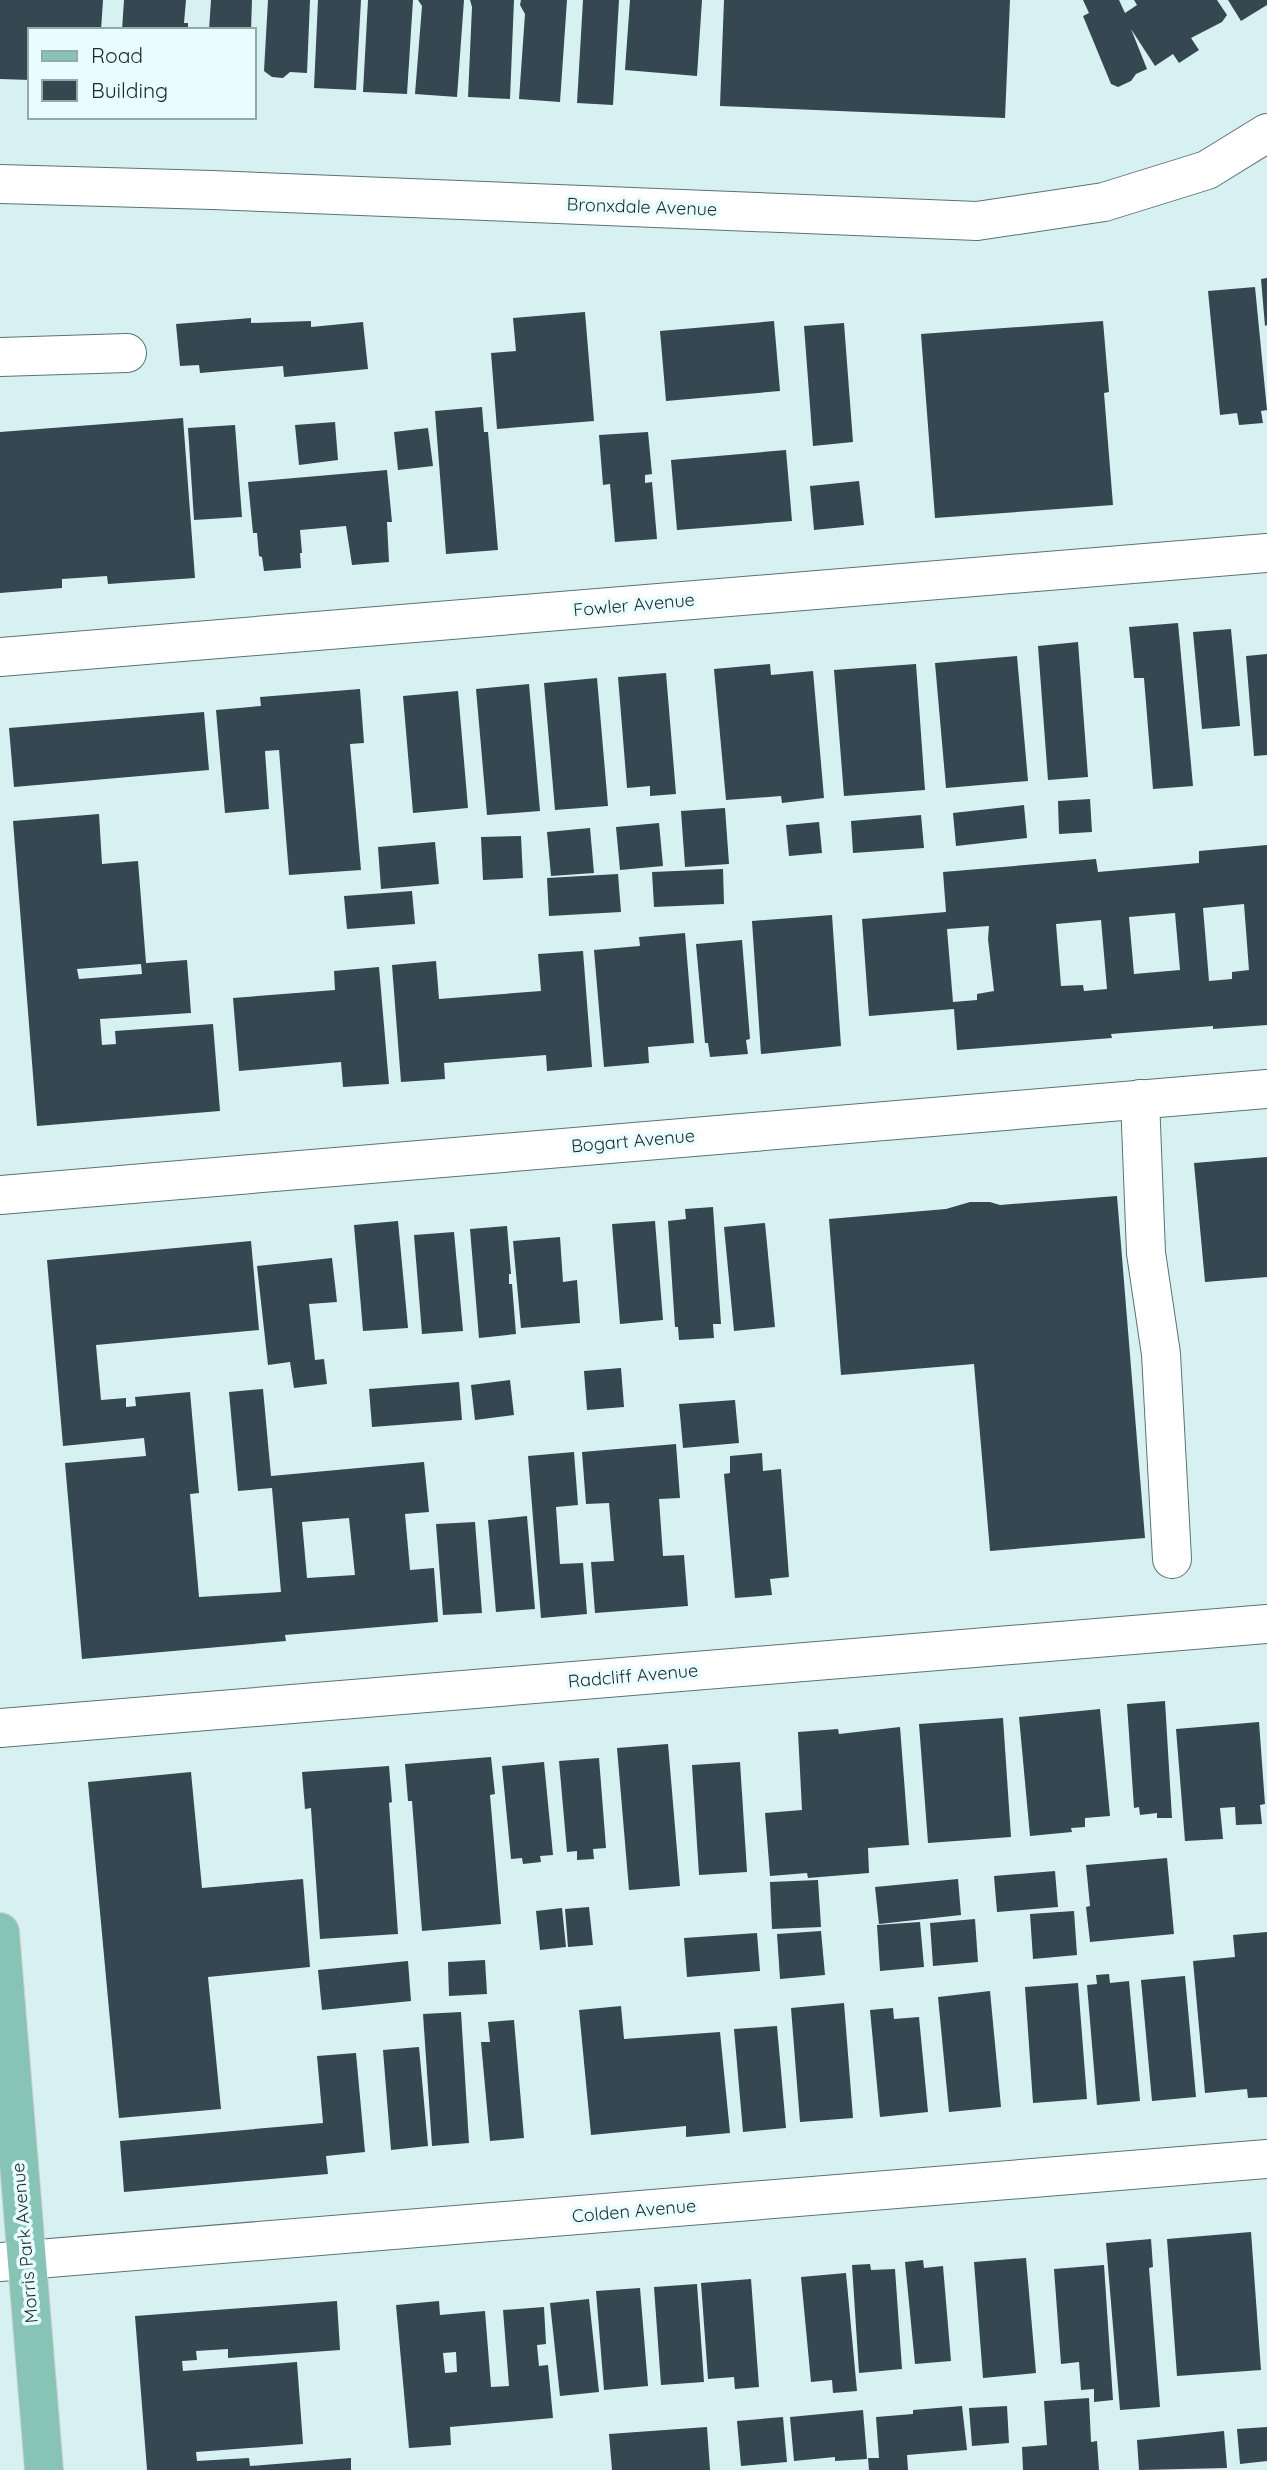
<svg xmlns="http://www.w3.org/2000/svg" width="1267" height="2470" viewBox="0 0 1267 2470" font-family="Quicksand,sans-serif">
	<rect width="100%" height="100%" fill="#d7f1f3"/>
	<g fill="#354750" fill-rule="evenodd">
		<polygon points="0,0 103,0 101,30 30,30 30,80 0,79"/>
		<polygon points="124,0 186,0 184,23 188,23 188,30 122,30"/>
		<polygon points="211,0 252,0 251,30 209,30"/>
		<polygon points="268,0 310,0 307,73 290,72 283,78 272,77 264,71"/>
		<polygon points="318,0 361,0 356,90 314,88"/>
		<polygon points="368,0 413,0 407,94 363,92"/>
		<polygon points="418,0 464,0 457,97 415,94 422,6"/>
		<polygon points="470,0 514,0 510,99 468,97 472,7"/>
		<polygon points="521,0 567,0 560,102 519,99 525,14 520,5"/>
		<polygon points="583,0 619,0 613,105 577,103"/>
		<polygon points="630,0 702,0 697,76 625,70"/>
		<polygon points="724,0 1010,0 1005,118 720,106"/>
		<polygon points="1083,0 1119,0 1125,13 1137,5 1134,0 1217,0 1227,15 1222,22 1191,38 1199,50 1179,63 1173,54 1155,66 1131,29 1147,69 1136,74 1131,81 1118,87 1111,84 1083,16 1089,13"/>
		<polygon points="1228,0 1267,0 1267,5 1241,21"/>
		<polygon points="1267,278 1267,325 1265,326 1261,279"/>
		<polygon points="1255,287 1267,410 1261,411 1263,423 1239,425 1237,413 1220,415 1208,291"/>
		<polygon points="585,312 594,421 497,429 491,353 516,351 513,318"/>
		<polygon points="251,318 251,323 311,321 311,327 363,322 368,369 284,377 283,366 200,373 199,365 180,366 176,324"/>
		<polygon points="774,321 780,391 666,401 660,331"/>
		<polygon points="1103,321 1109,392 1104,393 1113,505 935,518 921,334"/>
		<polygon points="844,323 853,442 813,446 804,326"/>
		<polygon points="482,407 484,432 488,432 498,550 446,554 435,411"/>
		<polygon points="183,418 195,578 108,584 107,576 62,579 62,588 0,593 0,432"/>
		<polygon points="335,422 338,460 299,465 295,425"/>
		<polygon points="235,425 242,517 194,520 188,428"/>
		<polygon points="428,428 433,466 398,470 394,432"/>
		<polygon points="648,432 652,474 645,475 645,483 652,482 657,539 615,542 610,484 603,485 599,435"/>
		<polygon points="786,450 792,521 677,530 671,460"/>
		<polygon points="387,470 392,522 387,522 389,562 352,565 346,526 300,530 302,553 300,553 301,568 264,571 262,557 259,556 257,533 253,533 248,482"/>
		<polygon points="859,481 864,525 814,530 810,486"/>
		<polygon points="1178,623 1193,786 1153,789 1144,678 1134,678 1129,627"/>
		<polygon points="1231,629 1240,726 1202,729 1193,632"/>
		<polygon points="1078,642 1088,777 1048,780 1038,646"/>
		<polygon points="1267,654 1267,755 1254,756 1246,656"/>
		<polygon points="1017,656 1028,781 946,788 935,663"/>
		<polygon points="770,664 771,675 813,671 824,798 782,803 781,796 726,800 714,669"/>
		<polygon points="916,664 925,790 844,796 834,670"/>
		<polygon points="666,673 676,794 650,796 650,786 627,788 618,677"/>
		<polygon points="597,678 608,806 555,810 544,683"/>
		<polygon points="529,684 540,811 487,815 476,689"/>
		<polygon points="360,689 364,743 350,744 361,870 289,875 279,750 265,751 269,809 225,813 216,710 261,706 260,697"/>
		<polygon points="458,691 468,808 413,813 403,696"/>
		<polygon points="204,712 209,770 14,787 9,728"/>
		<polygon points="1090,799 1092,832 1059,834 1058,801"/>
		<polygon points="1024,805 1027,838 956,846 953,813"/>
		<polygon points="725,808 729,864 685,867 681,811"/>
		<path d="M99 814 102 864 138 861 146 963 187 960 191 1013 100 1019 102 1045 116 1044 115 1031 213 1024 220 1111 37 1126 13 821ZM141 964 142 974 79 979 77 969Z"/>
		<polygon points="921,815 924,848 853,853 851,821"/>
		<polygon points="819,822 822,853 789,856 786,825"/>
		<polygon points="659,823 663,866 620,870 616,827"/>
		<polygon points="590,828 594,873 551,876 547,832"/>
		<polygon points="521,836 523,878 483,880 481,837"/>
		<polygon points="435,842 439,884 381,889 378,847"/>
		<path d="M1267 845V1025L1213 1029V1026L1111 1034 1112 1038 957 1050 954 1009 869 1016 862 919 946 912 943 872 1096 859 1098 872 1199 863V851ZM1244 904 1249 970 1232 972V979L1209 981 1203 908ZM1175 913 1180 970 1134 974 1129 917ZM1101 920 1107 989 1084 991 1083 985 1061 986 1056 924ZM989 926 988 939 994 991 977 994V1000L953 1002 947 929Z"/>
		<polygon points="723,869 724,904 654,907 652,872"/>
		<polygon points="618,874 621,912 549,916 547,878"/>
		<polygon points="412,891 415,924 347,929 344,896"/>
		<polygon points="832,915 841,1046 761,1054 752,921"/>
		<polygon points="685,933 694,1043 648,1047 649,1063 604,1067 594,950 640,946 639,937"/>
		<polygon points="742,940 750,1039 746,1040 748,1054 710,1057 708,1043 705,1043 696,944"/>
		<polygon points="583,951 592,1067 547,1071 546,1055 444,1063 445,1079 401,1082 392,965 436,961 439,999 541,991 538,954"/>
		<polygon points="379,967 389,1084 343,1087 341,1062 239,1071 233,998 335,990 334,971"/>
		<polygon points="1267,1157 1267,1277 1205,1282 1194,1163"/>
		<polygon points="1117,1196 1145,1538 990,1551 974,1364 841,1375 829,1219 946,1209 970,1202 990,1202 1000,1205"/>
		<polygon points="713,1207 721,1324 713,1324 714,1338 679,1340 678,1327 675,1327 668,1221 686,1219 685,1209"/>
		<polygon points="398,1221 408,1328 363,1331 354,1225"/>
		<polygon points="655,1221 663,1320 620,1324 612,1224"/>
		<polygon points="765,1223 775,1327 734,1331 724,1227"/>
		<polygon points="507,1226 511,1274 509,1274 509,1284 512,1284 516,1334 479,1338 470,1229"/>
		<polygon points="454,1232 463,1331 422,1334 414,1235"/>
		<polygon points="560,1237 563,1282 577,1280 580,1323 521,1328 513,1241"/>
		<path d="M251 1241 259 1330 96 1345 101 1400 126 1398V1407L136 1406 135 1397 190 1392 199 1493 190 1494 199 1597 281 1592 272 1488 238 1491 229 1392 263 1389 271 1476 424 1462 429 1512 405 1514 410 1570 434 1568 438 1622 285 1635 286 1641 82 1659 65 1463 146 1456 144 1438 63 1446 47 1260ZM349 1518 355 1575 307 1578 302 1522Z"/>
		<polygon points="332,1258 337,1302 309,1304 315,1360 324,1359 327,1384 294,1388 290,1362 268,1365 257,1266"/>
		<polygon points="621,1368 624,1407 587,1410 584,1371"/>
		<polygon points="510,1380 514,1415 475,1420 471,1385"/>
		<polygon points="459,1382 462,1420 372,1427 369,1389"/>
		<polygon points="735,1400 739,1443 683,1448 679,1404"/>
		<polygon points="676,1444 680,1498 659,1499 663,1556 684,1555 688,1606 595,1613 591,1562 614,1561 609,1503 586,1504 582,1452"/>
		<polygon points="574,1452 578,1505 556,1507 560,1564 583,1563 587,1614 541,1618 528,1456"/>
		<polygon points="762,1453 763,1471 781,1469 789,1577 770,1579 772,1595 735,1598 724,1474 730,1473 730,1456"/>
		<polygon points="527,1516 535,1609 496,1612 488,1520"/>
		<polygon points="475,1522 482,1613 443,1615 436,1524"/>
		<polygon points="1165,1701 1172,1818 1157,1818 1157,1813 1140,1815 1139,1807 1134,1808 1127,1704"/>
		<polygon points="1100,1709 1110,1816 1085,1818 1085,1827 1071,1828 1072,1832 1030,1836 1019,1717"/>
		<polygon points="1003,1718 1011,1837 928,1843 919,1724"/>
		<polygon points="1259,1722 1265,1804 1260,1805 1262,1824 1236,1825 1235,1807 1220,1808 1223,1839 1185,1841 1176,1729"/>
		<polygon points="900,1727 909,1845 868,1848 869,1873 808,1878 807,1873 770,1876 765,1813 802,1810 798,1732 838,1729 839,1734"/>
		<polygon points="668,1744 680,1886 629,1890 617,1748"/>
		<polygon points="491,1757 495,1794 490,1795 501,1924 422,1931 412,1801 408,1801 405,1764"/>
		<polygon points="599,1758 606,1848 593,1849 594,1859 577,1860 577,1851 567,1852 559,1761"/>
		<polygon points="544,1762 553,1855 540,1856 541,1862 523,1864 522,1858 511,1859 502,1766"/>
		<polygon points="740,1762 747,1872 699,1875 692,1765"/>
		<polygon points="389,1766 392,1802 389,1803 398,1934 320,1939 311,1808 305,1809 302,1772"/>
		<polygon points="191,1772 202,1888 303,1879 310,1967 208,1977 221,2109 119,2118 88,1782"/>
		<polygon points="1167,1858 1174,1934 1090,1942 1086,1907 1090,1906 1086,1865"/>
		<polygon points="1055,1871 1058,1907 997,1912 994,1876"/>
		<polygon points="958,1879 961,1915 879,1924 875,1887"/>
		<polygon points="818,1880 821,1927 772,1929 770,1882"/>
		<polygon points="589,1907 593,1945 568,1947 565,1909"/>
		<polygon points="562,1908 566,1947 540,1950 536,1911"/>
		<polygon points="1074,1911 1077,1955 1033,1959 1030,1914"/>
		<polygon points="975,1919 978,1962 933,1966 930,1923"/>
		<polygon points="920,1922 924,1967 880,1971 877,1925"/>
		<polygon points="821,1931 825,1975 780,1979 777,1934"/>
		<polygon points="1267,1932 1267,2097 1248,2098 1247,2089 1205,2093 1193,1961 1235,1957 1233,1935"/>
		<polygon points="757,1933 760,1971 687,1977 684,1938"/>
		<polygon points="485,1960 487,1994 449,1996 448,1962"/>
		<polygon points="408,1961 411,2001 322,2010 318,1970"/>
		<polygon points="1109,1974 1110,1983 1129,1981 1140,2101 1097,2105 1087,1985 1097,1984 1096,1975"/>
		<polygon points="1185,1976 1196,2097 1152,2101 1141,1980"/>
		<polygon points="1078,1983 1087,2099 1033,2103 1025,1987"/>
		<polygon points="990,1991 1001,2107 949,2112 938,1997"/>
		<polygon points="844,2003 853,2118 800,2122 791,2008"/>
		<polygon points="621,2006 624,2039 720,2032 730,2133 686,2137 686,2126 591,2135 579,2010"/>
		<polygon points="893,2008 894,2019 919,2017 928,2112 880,2117 870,2010"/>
		<polygon points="461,2012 469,2143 432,2146 423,2014"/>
		<polygon points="514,2020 524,2138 490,2141 481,2042 490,2042 488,2022"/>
		<polygon points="777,2026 786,2128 743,2132 734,2029"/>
		<polygon points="419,2047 428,2146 391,2150 383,2050"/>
		<polygon points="356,2053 365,2152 326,2156 328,2174 124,2192 120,2141 323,2123 317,2056"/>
		<polygon points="1251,2232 1261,2370 1177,2376 1167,2239"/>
		<polygon points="1151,2239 1153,2267 1149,2268 1160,2407 1120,2410 1106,2243"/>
		<polygon points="1026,2258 1036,2373 983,2378 974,2262"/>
		<polygon points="923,2260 924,2268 943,2266 951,2361 915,2364 905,2262"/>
		<polygon points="870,2264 871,2270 895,2269 902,2369 859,2373 852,2265"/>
		<polygon points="1104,2265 1113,2400 1094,2402 1094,2389 1081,2390 1079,2362 1061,2364 1054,2269"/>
		<polygon points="846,2273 857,2391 833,2393 832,2380 811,2382 801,2277"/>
		<polygon points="751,2279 759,2387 735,2389 734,2377 708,2379 701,2283"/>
		<polygon points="697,2284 704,2382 661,2385 654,2287"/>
		<polygon points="640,2288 648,2386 604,2390 596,2291"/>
		<polygon points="589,2299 599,2392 560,2396 550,2303"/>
		<polygon points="337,2301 340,2350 228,2358 228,2349 196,2351 197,2360 182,2361 183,2371 297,2362 303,2444 196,2452 197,2461 249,2458 250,2466 351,2458 351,2470 147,2470 135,2316"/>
		<path d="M439 2301 440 2315 485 2311 491 2387 509 2386 503 2310 544 2307 546 2344 537 2345 539 2366 548 2365 553 2418 450 2427 451 2445 409 2448 396 2305ZM456 2352 457 2372 445 2373 443 2353Z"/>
		<polygon points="1089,2398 1091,2442 1097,2441 1099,2470 1023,2470 1022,2447 1047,2445 1044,2401"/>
		<polygon points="962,2406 967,2450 907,2455 908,2470 869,2470 868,2458 879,2458 876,2417 913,2414 913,2410"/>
		<polygon points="1007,2406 1009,2443 972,2446 969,2408"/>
		<polygon points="863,2410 867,2459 835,2461 835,2457 794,2461 790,2417"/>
		<polygon points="783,2417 787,2462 741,2466 737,2421"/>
		<polygon points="707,2427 710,2470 612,2470 609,2434"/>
		<polygon points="1267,2427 1267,2461 1240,2464 1237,2429"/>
		<polygon points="1224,2431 1227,2468 1139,2470 1137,2440"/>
	</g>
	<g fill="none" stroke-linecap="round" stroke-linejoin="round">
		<defs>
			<g id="minor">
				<polyline points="0,184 212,190 977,221 1104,202 1207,170 1267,133"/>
				<polyline points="0,357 127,353"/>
				<polyline points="0,657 1267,553"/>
				<polyline points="1140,1099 1146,1253 1161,1354 1172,1559"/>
				<polyline points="0,1195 1267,1089"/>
				<polyline points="0,1728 1267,1624"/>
				<polyline points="0,2262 1267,2159"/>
			</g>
			<polyline id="major" points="0,1932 44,2470"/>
		</defs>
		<use href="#minor" stroke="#5b7274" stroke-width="40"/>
		<use href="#major" stroke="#ced0d0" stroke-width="40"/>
		<use href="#minor" stroke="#fff" stroke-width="38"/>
		<use href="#major" stroke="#88c4b6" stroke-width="38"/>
	</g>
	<g text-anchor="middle" stroke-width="7" stroke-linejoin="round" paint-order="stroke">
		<g font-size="18" fill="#1e2828" stroke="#e8fdff">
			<text transform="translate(642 207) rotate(2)" y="6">Bronxdale Avenue</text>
			<text transform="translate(634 605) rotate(-5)" y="6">Fowler Avenue</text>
			<text transform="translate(633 1141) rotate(-5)" y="6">Bogart Avenue</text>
			<text transform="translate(633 1676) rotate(-5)" y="6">Radcliff Avenue</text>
			<text transform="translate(634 2211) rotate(-5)" y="6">Colden Avenue</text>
			<text transform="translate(25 2243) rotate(-95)" y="6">Morris Park Avenue</text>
		</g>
	</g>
	<rect x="28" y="28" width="228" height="91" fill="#e8fdff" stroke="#97a8a9" stroke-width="2"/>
	<rect x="42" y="51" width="35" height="10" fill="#88c4b6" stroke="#97a8a9" stroke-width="2"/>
	<text x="91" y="63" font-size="21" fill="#1e2828">Road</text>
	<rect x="42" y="80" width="35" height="21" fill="#354750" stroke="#97a8a9" stroke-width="2"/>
	<text x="91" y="98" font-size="21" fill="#1e2828">Building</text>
</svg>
